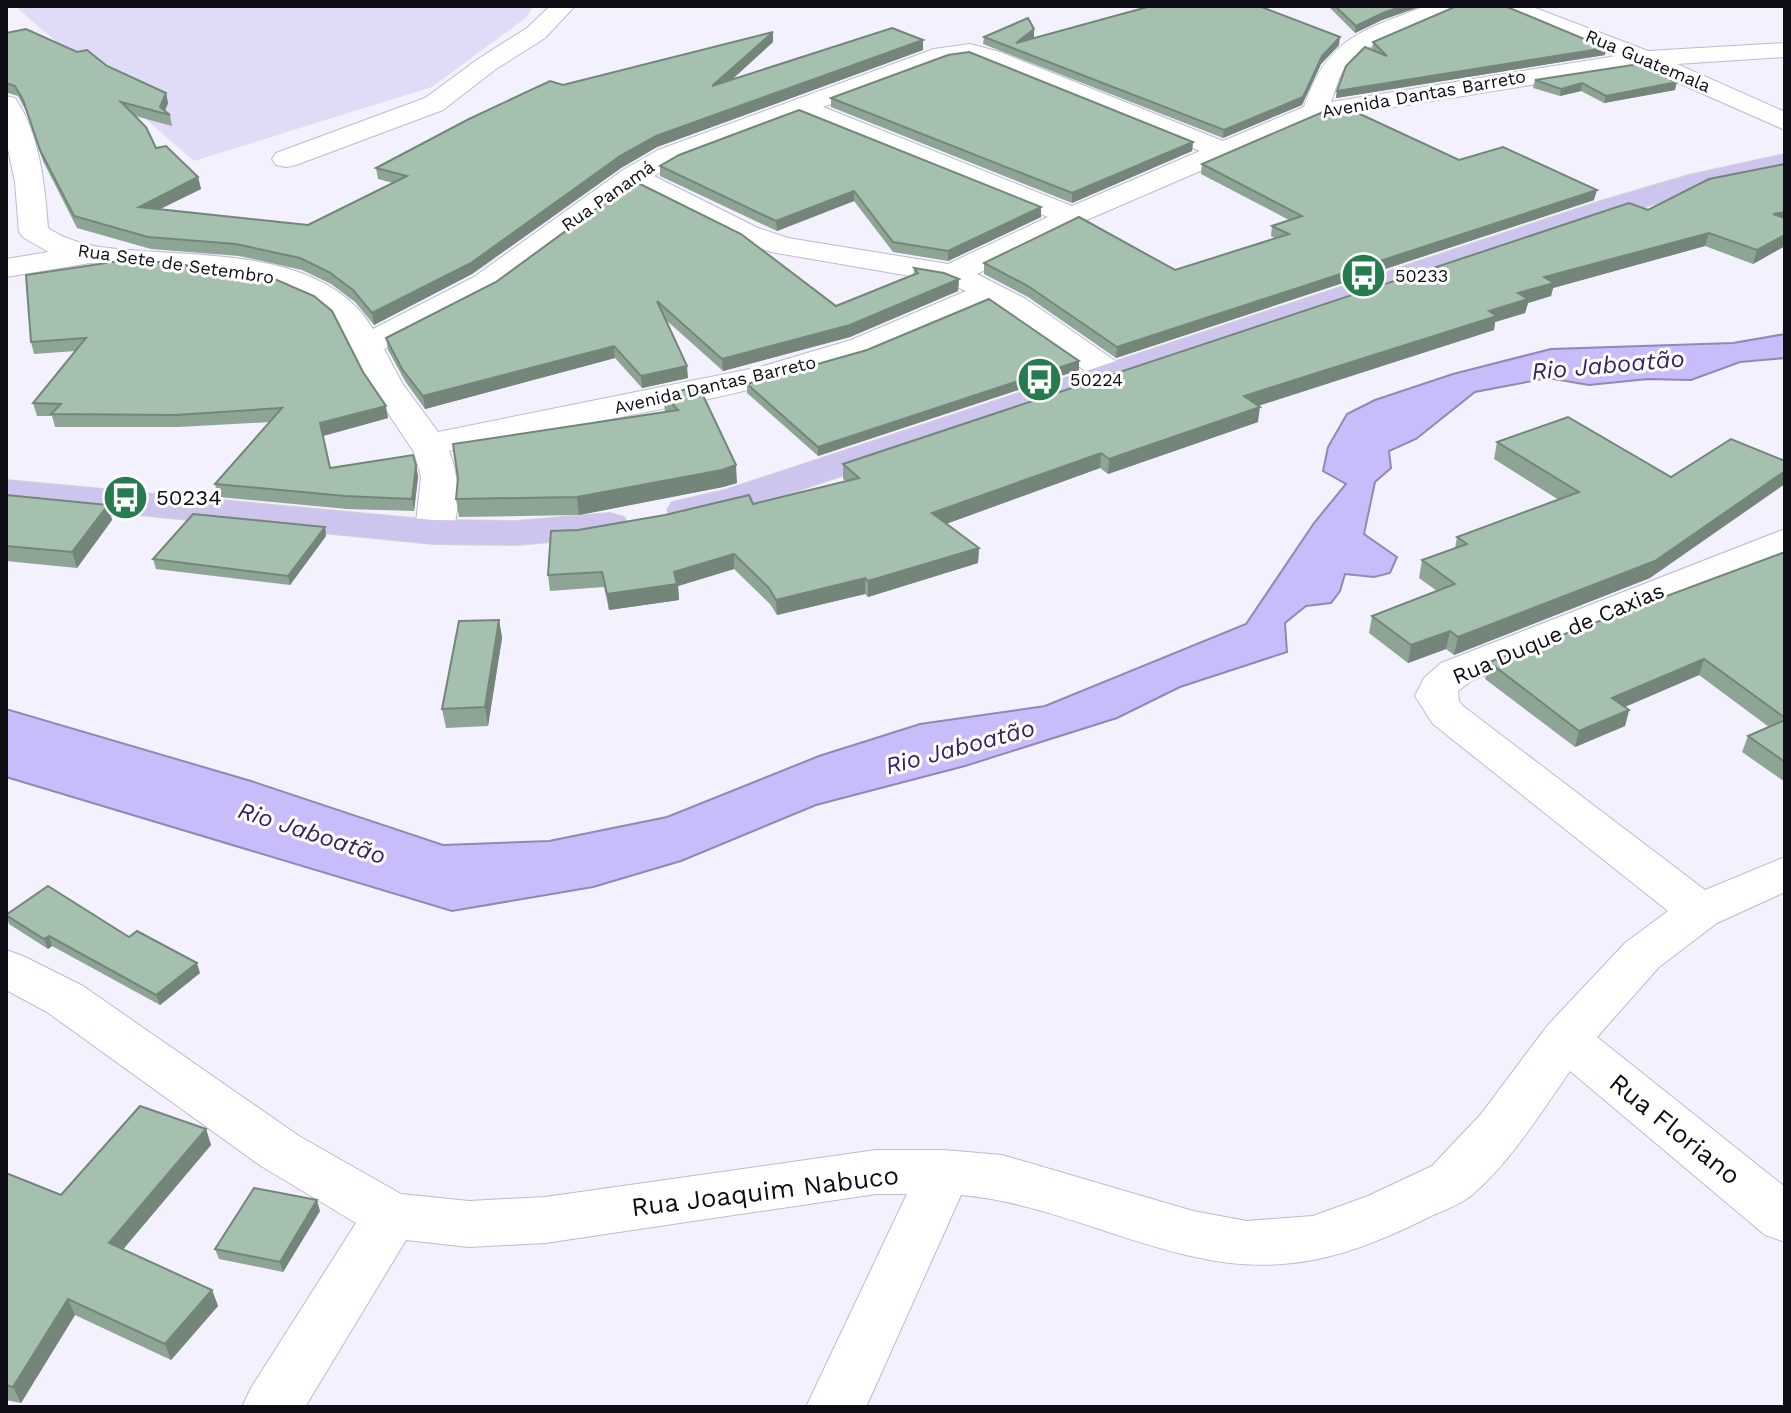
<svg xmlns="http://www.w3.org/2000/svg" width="1791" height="1413" viewBox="0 0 1791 1413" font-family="'Work Sans',sans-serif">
	<rect width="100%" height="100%" fill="#f3f1fd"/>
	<polygon fill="#e0dcf8" points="15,6 533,6 527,17 432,87 194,161"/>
	<polygon fill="#c8bdfa" stroke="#9088b5" stroke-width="2" points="1785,334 1785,358 1740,362 1691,380 1648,379 1589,385 1548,378 1475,392 1416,439 1389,451 1391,468 1375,482 1364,534 1397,557 1390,573 1374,577 1345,574 1340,591 1331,603 1306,606 1285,623 1287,652 1180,687 1117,718 965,766 816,805 681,861 593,887 452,911 6,777 6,709 251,781 443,845 549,841 667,817 819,756 920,724 1045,706 1246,624 1314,523 1346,484 1323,471 1328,447 1347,414 1375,400 1453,374 1551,349 1733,343"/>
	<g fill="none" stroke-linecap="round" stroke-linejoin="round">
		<defs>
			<g id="minor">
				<polygon points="550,6 575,6 545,38 496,69 443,110 296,165 286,167 276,165 272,159 276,153 425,98 478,59 527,28"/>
				<path d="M1426 6H1458L1454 11C1423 24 1361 42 1343 71 1337 80 1335 92 1331 102L1616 56 1501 11 1497 6H1530L1648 51 1785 43V57L1677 64 1785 112V130L1642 67 1321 119 1082 222 977 274 1026 299 1124 367 1129 374 1124 381 1112 384 1100 381 989 304C943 325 897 347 848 362 718 404 582 422 449 451 459 475 463 517 447 540L434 543 421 540 415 532 421 477 414 452 368 383 337 321 318 305 266 283 198 273 90 263 6 277V259L49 252 24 238 19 232 15 182 6 140V96L15 98C40 134 45 186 48 228 76 247 111 249 143 251 221 257 328 254 373 329L474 277 623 170 658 150 934 49 970 44 1000 52 1223 141 1304 107C1328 37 1361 31 1426 6ZM969 58 982 62 1200 151 1072 206 823 107 947 61ZM799 116 1048 217 948 264 788 238 758 228 654 176 678 162ZM635 188 738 240 771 252 945 282 966 291 851 340 760 367 438 432 402 383 384 349 445 320 496 291Z"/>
				<path d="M1785 529V553L1471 681 1458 691 1459 701 1463 706 1705 890 1785 857V892L1717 923 1659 967 1597 1037 1785 1187V1242L1765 1235 1570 1071C1540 1114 1511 1161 1472 1195 1460 1205 1442 1211 1429 1217 1350 1257 1283 1277 1195 1257 1116 1240 1042 1202 961 1195L866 1407H806L907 1194H876L545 1243 469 1247 406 1240 305 1407H242L251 1388 356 1223 261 1166 47 1012 6 990V950L23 956 83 986 299 1136 401 1194 469 1201 545 1197 876 1150H944L1002 1155 1193 1211 1247 1221 1313 1216 1368 1196 1432 1166 1481 1114 1547 1026 1625 943 1668 911 1433 724 1415 696 1424 678 1441 663Z"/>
			</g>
			<g id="primary">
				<polygon points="1785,154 1785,172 1708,188 1625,213 749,507 686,522 672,518 667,510 672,502 725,490 1604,200 1689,175"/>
				<polygon points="6,480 434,520 516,521 610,513 624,517 629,525 624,533 610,537 516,545 434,544 6,502"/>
			</g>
		</defs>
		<use href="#minor" stroke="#beb9d5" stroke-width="2"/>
		<use href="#primary" stroke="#d4d3d5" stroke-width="2"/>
		<use href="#minor" fill="#fff" fill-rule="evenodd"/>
		<use href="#primary" fill="#cdc5ed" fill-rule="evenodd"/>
	</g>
	<g fill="#8ea596">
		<polygon points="1328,6 1422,6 1382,20 1355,33"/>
		<polygon points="6,33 107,66 166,93 168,103 165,111 170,115 172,126 135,116 156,148 198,177 201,189 160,209 308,225 393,183 378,179 376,168 563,85 773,42 731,80 923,40 923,50 657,147 621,168 472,274 374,325 355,302 331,284 302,270 239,256 151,249 77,228 43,161 26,111 18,96 8,93 6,90"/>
		<polygon points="984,37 1034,37 1031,39 1339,45 1321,64 1302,105 1223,138 983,44"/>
		<polygon points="1373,42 1605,55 1336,98 1337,91 1372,50"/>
		<polygon points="1535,80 1675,90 1604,103 1581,91 1560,96 1533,88"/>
		<polygon points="831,98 1193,142 1192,151 1072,203 831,107"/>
		<polygon points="679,155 1041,217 948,261 893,252 854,201 777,231 660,176 660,166"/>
		<polygon points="1459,160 1594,200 1116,358 1028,297 984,274 984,263 1175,270 1276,239 1271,236 1272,226 1289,220 1201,174 1202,164"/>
		<polygon points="1785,164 1785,246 1753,264 1705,246 1553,288 1551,296 1528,303 1525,313 1495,322 1494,330 1258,406 1258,422 1108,474 1100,468 946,524 979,548 978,563 868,597 865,594 777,615 770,604 734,569 678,586 679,600 609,610 604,587 550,591 548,575 578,530 753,504 846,481 843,479 843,464 1648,210"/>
		<polygon points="914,268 959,279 958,291 850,337 723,371 666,320 688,378 642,388 615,358 425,409 405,381 388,350 386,338 496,282 836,306 914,275"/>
		<polygon points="26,275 363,372 388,418 323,436 330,468 416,465 418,477 414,511 347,509 218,497 215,484 270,422 179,427 55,427 52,416 37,416 33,403 76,351 34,354 31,342"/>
		<polygon points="1079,361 1079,370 818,456 747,393 747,384"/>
		<polygon points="699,387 737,483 723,487 579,515 459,517 456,499 665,412 663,394"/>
		<polygon points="1568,417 1650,578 1454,655 1446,649 1408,663 1369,633 1372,616 1437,591 1419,578 1422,560 1455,548 1457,537 1559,500 1494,459 1497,442"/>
		<polygon points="6,495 108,505 112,520 77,568 6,561"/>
		<polygon points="325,527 326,536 290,585 156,569 153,559"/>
		<polygon points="1785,552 1785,782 1742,752 1748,736 1769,727 1699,675 1625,707 1629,710 1625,726 1575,747 1485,679 1489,662"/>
		<polygon points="499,620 502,638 488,726 446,728 442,709"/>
		<polygon points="6,914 129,937 200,973 160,1005 52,946 48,949 9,924"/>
		<polygon points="206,1129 211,1145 123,1249 212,1290 218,1306 171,1360 75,1315 21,1403 6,1400 6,1173 61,1195"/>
		<polygon points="320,1211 283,1272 219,1259 215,1249"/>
	</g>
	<g fill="#74867a">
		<polygon points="1403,6 1422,6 1382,20 1355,33 1356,26 1383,13"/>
		<polygon points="1034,29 1034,37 1016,51 1016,43"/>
		<polygon points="773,32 773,42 713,97 712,86"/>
		<polygon points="1340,37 1339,45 1321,64 1302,105 1223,138 1224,130 1322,56"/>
		<polygon points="923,40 923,50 657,147 621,168 472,274 374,325 372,313 620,156 656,136"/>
		<polygon points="1606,48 1605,55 1336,98 1337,91"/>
		<polygon points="1677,82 1675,90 1604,103 1606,96"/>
		<polygon points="1582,83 1581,91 1560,96 1561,89"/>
		<polygon points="166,93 168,103 164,113 160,107"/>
		<polygon points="1193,142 1192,151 1072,203 1072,193"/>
		<polygon points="198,177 201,189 142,218 139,207"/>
		<polygon points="1597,190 1594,200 1116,358 1117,347"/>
		<polygon points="854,191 854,201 777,231 776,221"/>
		<polygon points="1041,207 1041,217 948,261 948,251"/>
		<polygon points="1785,212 1785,225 1773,214"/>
		<polygon points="1709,233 1705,246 1553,288 1551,296 1528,303 1525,313 1495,322 1494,330 1242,411 1244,396 1489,311 1544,277"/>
		<polygon points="1785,235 1785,246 1753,264 1757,250"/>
		<polygon points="959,279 958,291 850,337 723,371 722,359"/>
		<polygon points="614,346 615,358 425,409 423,396"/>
		<polygon points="1079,361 1079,370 818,456 818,447"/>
		<polygon points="687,366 688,378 642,388 641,376"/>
		<polygon points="386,406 388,418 323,436 320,423"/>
		<polygon points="1260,407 1258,422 1108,474 1109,459"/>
		<polygon points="1101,453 1100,468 932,529 932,513"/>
		<polygon points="416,465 418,477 414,511 412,499"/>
		<polygon points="736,465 737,483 723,487 579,515 577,497"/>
		<polygon points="1785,471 1785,484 1650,578 1454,655 1458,637"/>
		<polygon points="108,505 112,520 77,568 72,552"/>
		<polygon points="325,527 326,536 290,585 288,576"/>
		<polygon points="979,548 978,563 868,597 868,581"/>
		<polygon points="734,554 734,569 678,586 679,600 609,610 607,594 674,572"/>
		<polygon points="865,578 865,594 777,615 776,600"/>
		<polygon points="499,620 502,638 488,726 485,707"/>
		<polygon points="1450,631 1446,649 1408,663 1411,645"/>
		<polygon points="1704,659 1699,675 1608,714 1612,698"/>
		<polygon points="1629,710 1625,726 1575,747 1579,731"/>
		<polygon points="49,936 52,946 48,949 44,939"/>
		<polygon points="197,963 200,973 160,1005 156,995"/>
		<polygon points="206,1129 211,1145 115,1259 109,1243"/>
		<polygon points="317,1200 320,1211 283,1272 280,1262"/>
		<polygon points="212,1290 218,1306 171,1360 165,1344"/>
		<polygon points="68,1299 75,1315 21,1403 13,1387"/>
	</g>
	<g fill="#a5c0ae" stroke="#74867a" stroke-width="2">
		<polygon points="1151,6 1259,6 1340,37 1322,56 1303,97 1224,130 984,37 1028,18 1034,29 1016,43"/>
		<polygon points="1335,6 1403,6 1383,13 1356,26"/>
		<polygon points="1457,6 1505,6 1606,48 1337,91 1346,66 1365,47 1387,56 1373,42"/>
		<polygon points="892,28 923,40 656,136 620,156 471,263 372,313 353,290 329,272 300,258 236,244 148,237 74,216 40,150 23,100 15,86 6,83 6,33 26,29 77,52 87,50 107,66 166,93 160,107 170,115 121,102 146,127 156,148 166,146 198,177 139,207 308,225 407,176 376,168 469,119 550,81 563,85 773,32 712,86"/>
		<polygon points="969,52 1193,142 1072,193 831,98 948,55"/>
		<polygon points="1639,64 1677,82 1606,96 1582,83 1561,89 1535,80"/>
		<polygon points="1347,108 1459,160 1503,147 1597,190 1117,347 1028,286 984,263 1079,217 1175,270 1289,234 1272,226 1302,216 1202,164 1323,112"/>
		<polygon points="799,110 1041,207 948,251 893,242 854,191 776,221 660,166 679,155"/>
		<polygon points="1785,164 1785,212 1773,214 1785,218 1785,235 1757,250 1709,233 1544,277 1554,283 1518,293 1528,299 1489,311 1497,316 1244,396 1260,407 1109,459 1101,453 932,513 979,548 868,581 865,578 776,600 769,588 734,554 674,572 677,584 607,594 602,572 548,575 551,531 578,530 665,515 749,495 753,504 859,478 843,464 1629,203 1648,210 1709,179"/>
		<polygon points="634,181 741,234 836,306 918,273 914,268 944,273 959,279 850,325 722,359 657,301 687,366 641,376 614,346 423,396 402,369 386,338 496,282"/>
		<polygon points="133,259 263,274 314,296 332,311 363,372 386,406 320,423 330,468 413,455 416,465 412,499 345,496 215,484 282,408 176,415 51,414 61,404 33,403 86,338 31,342 26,275"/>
		<polygon points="989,299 1079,361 818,447 747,384 867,350"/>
		<polygon points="699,387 736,465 722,470 577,497 456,499 458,478 453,444 678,410 663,394"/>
		<polygon points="1568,417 1671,477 1731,439 1785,461 1785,471 1655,561 1458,637 1450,631 1411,645 1372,616 1455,584 1422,560 1467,544 1457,537 1579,492 1497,442"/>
		<polygon points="6,495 108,505 72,552 6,546"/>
		<polygon points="193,514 325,527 288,576 153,559"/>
		<polygon points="1785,552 1785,718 1704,659 1612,698 1629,710 1579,731 1489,662"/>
		<polygon points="499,620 485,707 442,709 459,621"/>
		<polygon points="1785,720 1785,762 1748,736"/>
		<polygon points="48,886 129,937 137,931 197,963 156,995 49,936 44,939 6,915"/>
		<polygon points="140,1106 206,1129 109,1243 212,1290 165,1344 68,1299 13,1387 6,1385 6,1173 61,1195"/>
		<polygon points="254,1188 317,1200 280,1262 215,1249"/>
	</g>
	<defs>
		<symbol id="bus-disc" viewBox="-11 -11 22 22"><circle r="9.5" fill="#277c4f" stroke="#fff"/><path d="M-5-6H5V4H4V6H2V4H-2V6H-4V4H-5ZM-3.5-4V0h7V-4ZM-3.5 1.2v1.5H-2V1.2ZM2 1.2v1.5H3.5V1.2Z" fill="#fff"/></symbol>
	</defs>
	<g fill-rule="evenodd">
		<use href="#bus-disc" x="1338" y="250" width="51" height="51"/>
		<use href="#bus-disc" x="1014" y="354" width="51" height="51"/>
		<use href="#bus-disc" x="100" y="472" width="51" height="51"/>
	</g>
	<g text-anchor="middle" stroke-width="6" stroke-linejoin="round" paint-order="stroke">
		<g font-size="18" fill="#0e0c15" stroke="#fff">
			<text transform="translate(1648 61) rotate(23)" y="6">Rua Guatemala</text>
			<text transform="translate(1424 94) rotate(-10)" y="6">Avenida Dantas Barreto</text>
			<text transform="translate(608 196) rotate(-35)" y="6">Rua Panamá</text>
			<text transform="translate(176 264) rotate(8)" y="6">Rua Sete de Setembro</text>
			<text transform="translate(715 385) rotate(-13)" y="6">Avenida Dantas Barreto</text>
		</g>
		<g font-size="18" fill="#0e0c15" stroke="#fff" text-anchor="start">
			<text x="1395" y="282">50233</text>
			<text x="1070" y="386">50224</text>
		</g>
		<g font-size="22" fill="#0e0c15" stroke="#fff" text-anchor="start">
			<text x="156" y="505">50234</text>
		</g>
		<g font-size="22" fill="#0e0c15" stroke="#fff">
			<text transform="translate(1558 633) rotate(-23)" y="8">Rua Duque de Caxias</text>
		</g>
		<g font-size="24" font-style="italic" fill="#362066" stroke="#fff">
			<text transform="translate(1608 365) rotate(-5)" y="8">Rio Jaboatão</text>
			<text transform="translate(960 747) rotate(-15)" y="8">Rio Jaboatão</text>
			<text transform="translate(312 833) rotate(18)" y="8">Rio Jaboatão</text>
		</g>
		<g font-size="26" fill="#0e0c15" stroke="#fff">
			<text transform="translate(1675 1129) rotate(39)" y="9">Rua Floriano</text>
			<text transform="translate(765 1191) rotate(-7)" y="9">Rua Joaquim Nabuco</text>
		</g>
	</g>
	<rect width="1791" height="1413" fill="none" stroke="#0e0c15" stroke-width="16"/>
</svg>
